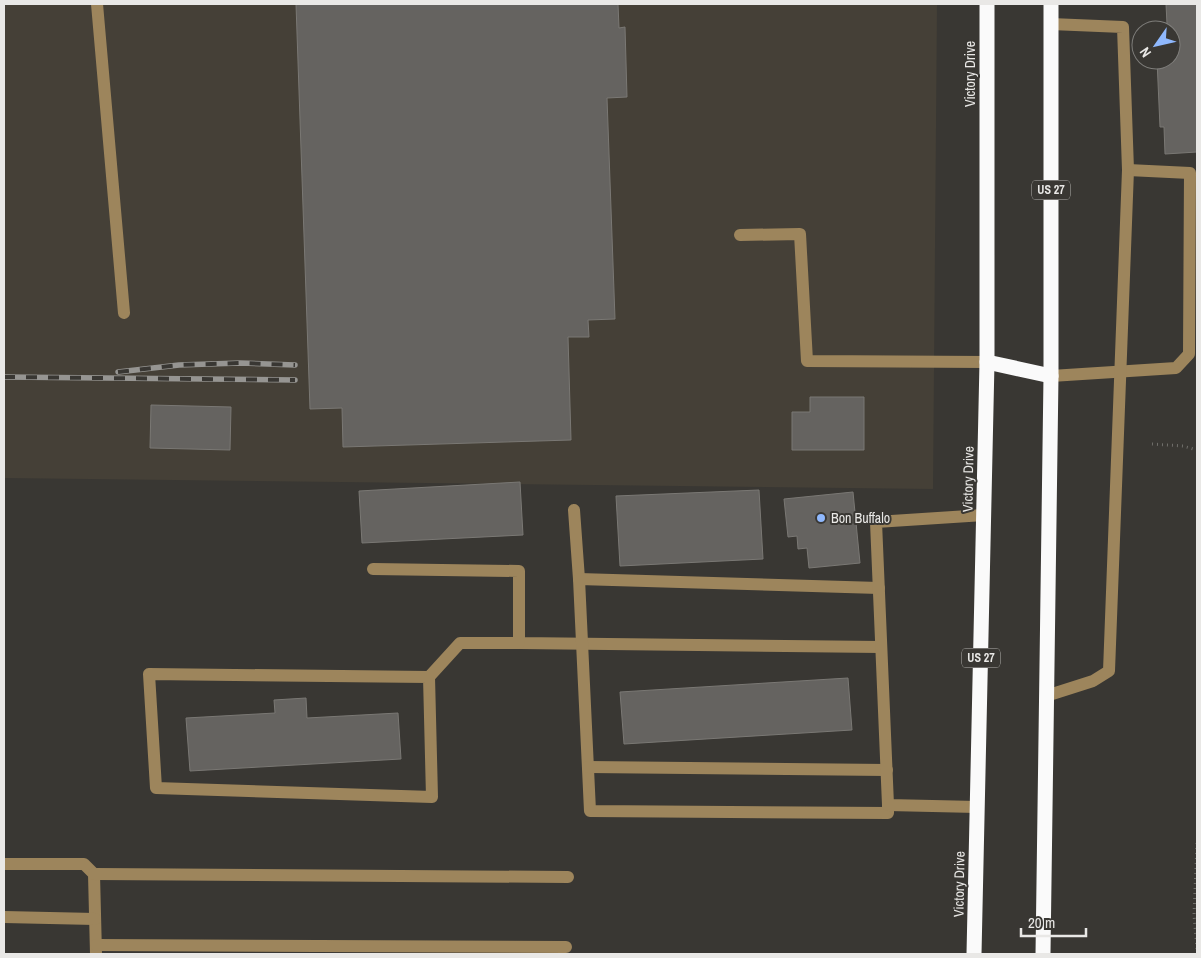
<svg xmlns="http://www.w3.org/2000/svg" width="1201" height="958" viewBox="0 0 1201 958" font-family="'Archivo Narrow',sans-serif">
	<rect width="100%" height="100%" fill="#393733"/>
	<polygon fill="#454037" points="4,4 937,4 933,489 4,478"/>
	<g fill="#656360" stroke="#7a7874">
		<polygon points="296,4 618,4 619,28 625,27 627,97 607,98 615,319 588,320 589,337 568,337 571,440 343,447 342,408 310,409"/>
		<polygon points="1166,4 1197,4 1197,152 1165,154 1164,127 1160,127 1157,60 1171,60 1171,30 1156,30 1156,24 1167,24"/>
		<polygon points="810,397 864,397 864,450 792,450 792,412 810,412"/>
		<polygon points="151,405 231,407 230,450 150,448"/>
		<polygon points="520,482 523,535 362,543 359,491"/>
		<polygon points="759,490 763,559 620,566 616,496"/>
		<polygon points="853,492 860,563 809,568 807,548 798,549 797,536 788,537 784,499"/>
		<polygon points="848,678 852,730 624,744 620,692"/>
		<polygon points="306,698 307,718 398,713 401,759 190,771 186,718 275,713 274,700"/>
	</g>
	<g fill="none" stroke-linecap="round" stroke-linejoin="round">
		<g stroke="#706f6b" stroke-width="3" stroke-dasharray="1 4" stroke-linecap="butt">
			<polyline points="1152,444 1183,446 1197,450"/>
			<polyline points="1197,843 1194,915 1197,949"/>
		</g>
		<g stroke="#9d855c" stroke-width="12">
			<polyline points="97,4 124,313"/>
			<polyline points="740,235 800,234 807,361 987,362"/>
			<polyline points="1051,376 1176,368 1189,354 1190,173 1128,170"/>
			<polyline points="574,510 579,579"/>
			<polyline points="373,569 519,571 519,643 881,647"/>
			<polyline points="879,588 579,579 590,811 888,813 888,805"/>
			<polyline points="429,677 432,797 156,788 149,674 429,677 460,643 519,643"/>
			<polyline points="1046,696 1093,681 1109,671 1128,170 1123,27 1051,24"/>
			<polyline points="588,767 887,770"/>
			<polyline points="977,807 888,805 876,522 984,515"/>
			<polyline points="4,864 84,864 94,874 96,954"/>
			<polyline points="94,874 568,877"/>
			<polyline points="4,917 95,919"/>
			<polyline points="96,945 566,947"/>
		</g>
		<g stroke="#fafafa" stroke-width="15">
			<polyline points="987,362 1051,376"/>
			<polyline points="974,954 987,362 987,4"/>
			<polyline points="1043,954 1051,376 1051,4"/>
		</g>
		<defs>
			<g id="rail">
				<polyline points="118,372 179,365 240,363 295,365"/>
				<polyline points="4,377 295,380"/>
			</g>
		</defs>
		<use href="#rail" stroke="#969592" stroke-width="5.5"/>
		<use href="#rail" stroke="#393733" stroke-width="4" stroke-dasharray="11" stroke-linecap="butt"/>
	</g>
	<circle fill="#8fb8fd" stroke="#393733" stroke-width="2" cx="821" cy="518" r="5"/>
	<g text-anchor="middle" stroke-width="4" stroke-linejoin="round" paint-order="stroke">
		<g fill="#393733" stroke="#b4b3b0" stroke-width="1">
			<rect x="1032" y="180.5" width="38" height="19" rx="4"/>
			<rect x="962" y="648.5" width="38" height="19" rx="4"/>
		</g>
		<g font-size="12" font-weight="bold" fill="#e9e8e6">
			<text x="1051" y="194">US 27</text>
			<text x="981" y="662">US 27</text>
		</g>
		<g font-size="14" fill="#e9e8e6" stroke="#393733">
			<text transform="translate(970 74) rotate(-90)" y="5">Victory Drive</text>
			<text transform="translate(968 479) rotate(-89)" y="5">Victory Drive</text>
			<text transform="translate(959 884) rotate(-89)" y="5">Victory Drive</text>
		</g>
		<g font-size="14" fill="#e9e8e6" stroke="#393733" text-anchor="start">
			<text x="831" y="523">Bon Buffalo</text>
		</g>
	</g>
	<rect width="1201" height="958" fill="none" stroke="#e9e8e6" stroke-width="10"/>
	<g transform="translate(1156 45) rotate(236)"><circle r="24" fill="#393733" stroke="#7f7e7b"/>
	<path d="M0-4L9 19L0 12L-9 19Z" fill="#8fb8fd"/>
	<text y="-8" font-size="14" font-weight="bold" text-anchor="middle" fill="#e9e8e6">N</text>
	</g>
	<path d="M1021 928v8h65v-8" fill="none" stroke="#e9e8e6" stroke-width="2.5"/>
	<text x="1028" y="928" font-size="15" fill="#e9e8e6" stroke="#393733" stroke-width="4" paint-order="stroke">20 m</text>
</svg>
